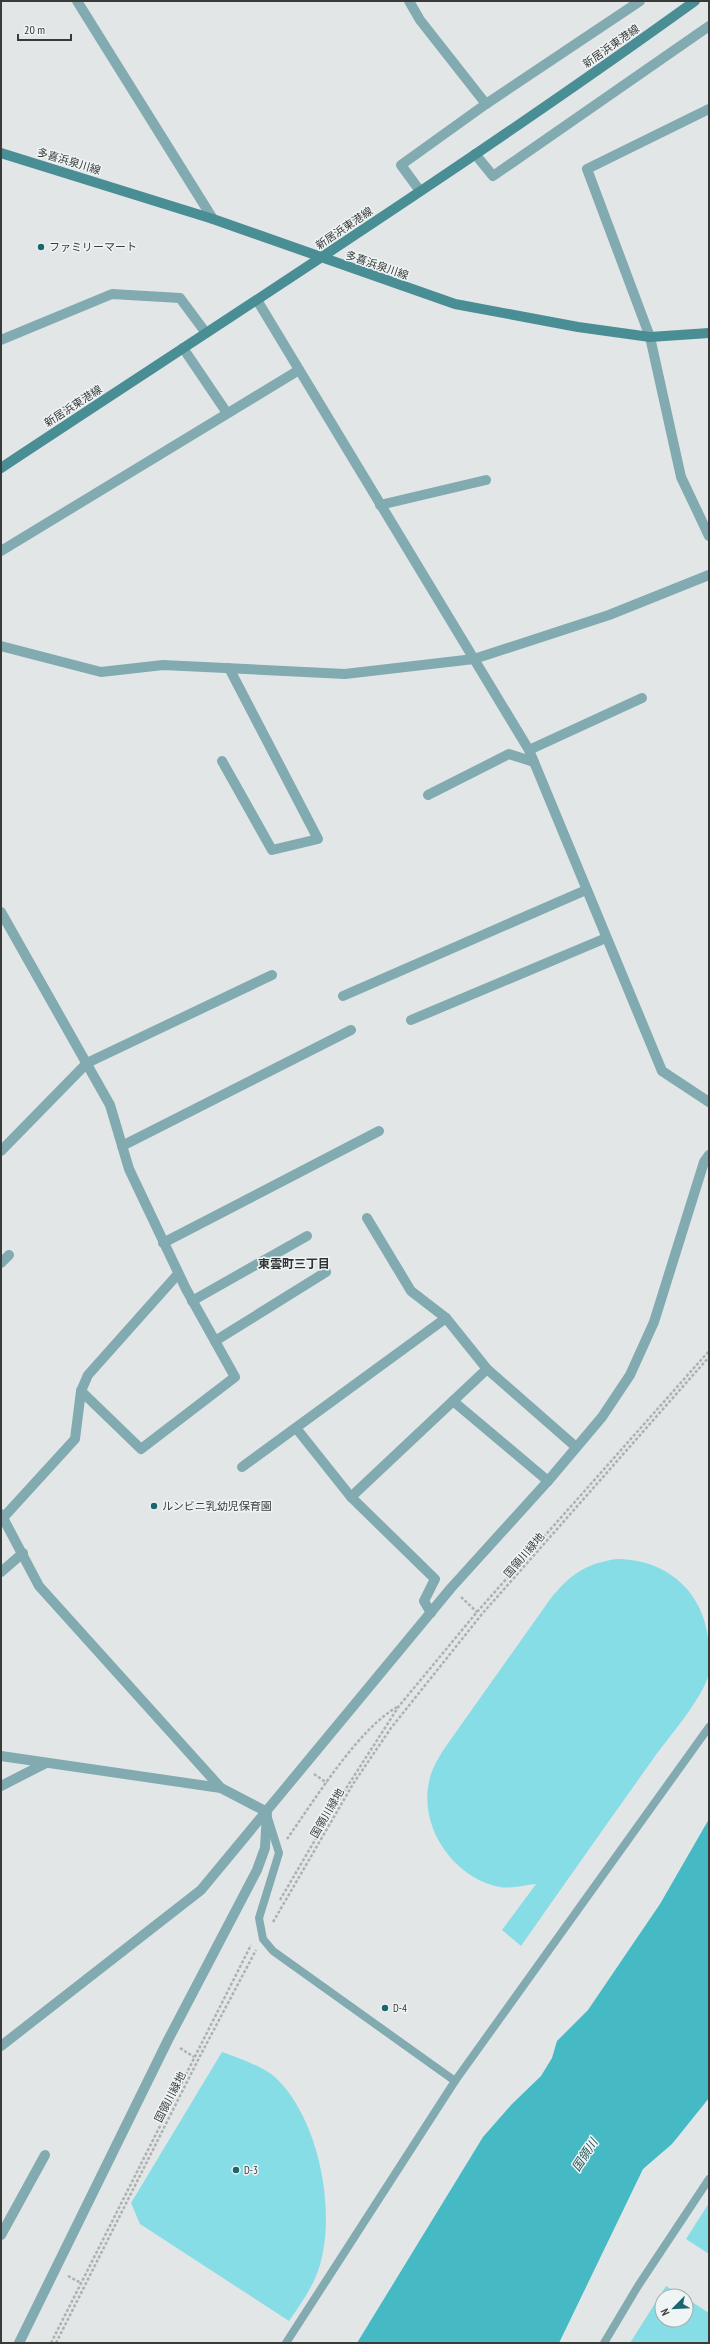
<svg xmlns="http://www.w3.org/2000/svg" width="710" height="2344" viewBox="0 0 710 2344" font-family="'PT Sans Narrow','Noto Sans JP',sans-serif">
	<rect width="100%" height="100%" fill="#e2e6e7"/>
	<g fill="#87dde6">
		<path d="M616 1559C671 1559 709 1597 709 1652 709 1658 710 1666 709 1673 704 1697 668 1738 653 1759 609 1821 565 1883 521 1946L502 1930 536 1884C525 1885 511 1889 500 1887 454 1878 419 1828 429 1782 431 1770 438 1759 444 1749L551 1598C571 1574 585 1564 616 1559Z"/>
		<path d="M222 2052C238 2058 265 2067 277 2079 319 2120 337 2212 319 2268 313 2287 300 2305 289 2321L140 2224 131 2203Z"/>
		<polygon points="709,2203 709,2254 686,2239"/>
		<polygon points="666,2286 683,2296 662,2296 662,2320 686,2320 686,2298 709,2313 709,2343 630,2343"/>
	</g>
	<polygon fill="#45b9c4" points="709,1819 709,2098 672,2144 643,2169 559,2343 357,2343 483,2137 511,2105 541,2076 552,2058 557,2041 588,2010 660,1904"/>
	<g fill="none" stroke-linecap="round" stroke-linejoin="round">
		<g stroke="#aeb1b2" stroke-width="2.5" stroke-dasharray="3 2" stroke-linecap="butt">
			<polyline points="461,1597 477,1612"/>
			<polyline points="314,1774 327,1783"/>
			<path d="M287 1839C314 1801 359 1727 399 1706"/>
			<polyline points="280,1900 336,1804 399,1706 477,1612 709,1351"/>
			<polyline points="273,1922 353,1784 391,1728 482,1614 709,1357"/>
			<polyline points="180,2048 194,2057"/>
			<polyline points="68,2276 81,2283"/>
			<polyline points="51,2343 251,1945"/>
			<polyline points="56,2343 200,2056 256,1950"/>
		</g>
		<g stroke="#81abb0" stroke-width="8">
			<polyline points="268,1818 279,1853 259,1918 263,1939 273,1951 455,2081 286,2343"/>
			<polyline points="455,2081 709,1727"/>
			<polyline points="604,2343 638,2286 709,2179"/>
		</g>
		<g stroke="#81abb0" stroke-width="10">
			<polyline points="77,1 213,219"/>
			<polyline points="409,1 420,20 486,104"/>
			<polyline points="709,109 587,169 650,337 681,477 709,536"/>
			<polyline points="475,154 493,176 709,26"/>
			<polyline points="420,191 401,165 486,104 640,1"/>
			<polyline points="257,300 529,750 662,1071 709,1102"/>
			<polyline points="1,340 112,294 180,298 206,333"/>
			<polyline points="183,348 227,413"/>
			<polyline points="380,505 486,480"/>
			<polyline points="1,551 299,370"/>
			<polyline points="1,646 101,672 163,665 345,674 474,659 609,615 709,575"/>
			<polyline points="529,750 642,698"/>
			<polyline points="222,761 272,850 318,839 229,668"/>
			<polyline points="428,795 509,754 534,762"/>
			<polyline points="1,912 110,1105 129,1169 186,1289 235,1377 141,1449 81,1391 75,1439 3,1518"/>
			<polyline points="343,996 586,890"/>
			<polyline points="411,1020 606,938"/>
			<polyline points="122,1146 351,1030"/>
			<polyline points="1,1151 87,1063 272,975"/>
			<polyline points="163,1243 379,1131"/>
			<polyline points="1,1263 9,1255"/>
			<polyline points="192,1301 307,1236"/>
			<polyline points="446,1318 487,1369 576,1447"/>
			<polyline points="215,1341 326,1272"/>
			<polyline points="81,1391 88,1375 178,1274"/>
			<polyline points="453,1401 548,1481"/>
			<polyline points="296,1428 351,1497 435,1579 424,1601 431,1613"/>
			<polyline points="242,1467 446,1318 411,1291 367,1218"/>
			<polyline points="351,1497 487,1369"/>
			<polyline points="1,1514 39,1586 221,1788 267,1812 265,1848 257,1870 168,2040 19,2343"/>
			<polyline points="1,1572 23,1553"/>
			<polyline points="1,1756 221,1788"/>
			<polyline points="1,1786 46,1763"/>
			<polyline points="1,2235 45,2155"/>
		</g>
		<polyline stroke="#81abb0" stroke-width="10" points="1,2046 201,1890 451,1588 548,1481 602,1417 630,1375 654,1322 704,1162 709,1155"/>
		<g stroke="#4a8e95" stroke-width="10">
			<polyline points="1,153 213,219 455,304 578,327 650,337 709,333"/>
			<path d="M1 468C234 314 469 164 695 1"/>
		</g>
	</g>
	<g fill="#1a676e" stroke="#eff4f4" stroke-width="1.5">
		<circle cx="41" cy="247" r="4"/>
		<circle cx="154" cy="1506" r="4"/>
		<circle cx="385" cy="2008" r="4"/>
		<circle cx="236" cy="2170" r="4"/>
	</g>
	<g text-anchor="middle" stroke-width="3" stroke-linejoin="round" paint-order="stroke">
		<g font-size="11" fill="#393b3b" stroke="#eff4f4">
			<text transform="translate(611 46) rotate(-35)" y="4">新居浜東港線</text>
			<text transform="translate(69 161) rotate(17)" y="4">多喜浜泉川線</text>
			<text transform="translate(344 228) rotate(-34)" y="4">新居浜東港線</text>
			<text transform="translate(377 265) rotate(19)" y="4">多喜浜泉川線</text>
			<text transform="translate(73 406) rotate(-33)" y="4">新居浜東港線</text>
			<text transform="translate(524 1555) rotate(-49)" y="4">国領川緑地</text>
			<text transform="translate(327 1813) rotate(-60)" y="4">国領川緑地</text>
			<text transform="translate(170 2097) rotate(-63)" y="4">国領川緑地</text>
		</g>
		<g font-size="11" fill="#393b3b" stroke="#eff4f4" text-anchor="start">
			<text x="49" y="251">ファミリーマート</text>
			<text x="162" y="1510">ルンビニ乳幼児保育園</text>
			<text x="393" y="2012">D-4</text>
			<text x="244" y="2174">D-3</text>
		</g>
		<g font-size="12" font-weight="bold" fill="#313434" stroke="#eff4f4">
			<text x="294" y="1268">東雲町三丁目</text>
		</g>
		<g font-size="12" font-style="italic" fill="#25565b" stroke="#eff4f4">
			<text transform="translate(585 2155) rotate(-57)" y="4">国領川</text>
		</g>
	</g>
	<rect width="710" height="2344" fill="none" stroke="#393b3b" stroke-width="4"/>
	<g transform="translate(674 2308) rotate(246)"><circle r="19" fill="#eff4f4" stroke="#a6aaaa"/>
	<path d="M0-3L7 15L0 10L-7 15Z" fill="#1a676e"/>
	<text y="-6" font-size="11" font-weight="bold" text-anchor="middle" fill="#393b3b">N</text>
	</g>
	<path d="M18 34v6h53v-6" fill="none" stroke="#393b3b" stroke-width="2"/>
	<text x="24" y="34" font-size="12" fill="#393b3b" stroke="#eff4f4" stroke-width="3" paint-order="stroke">20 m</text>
</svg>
